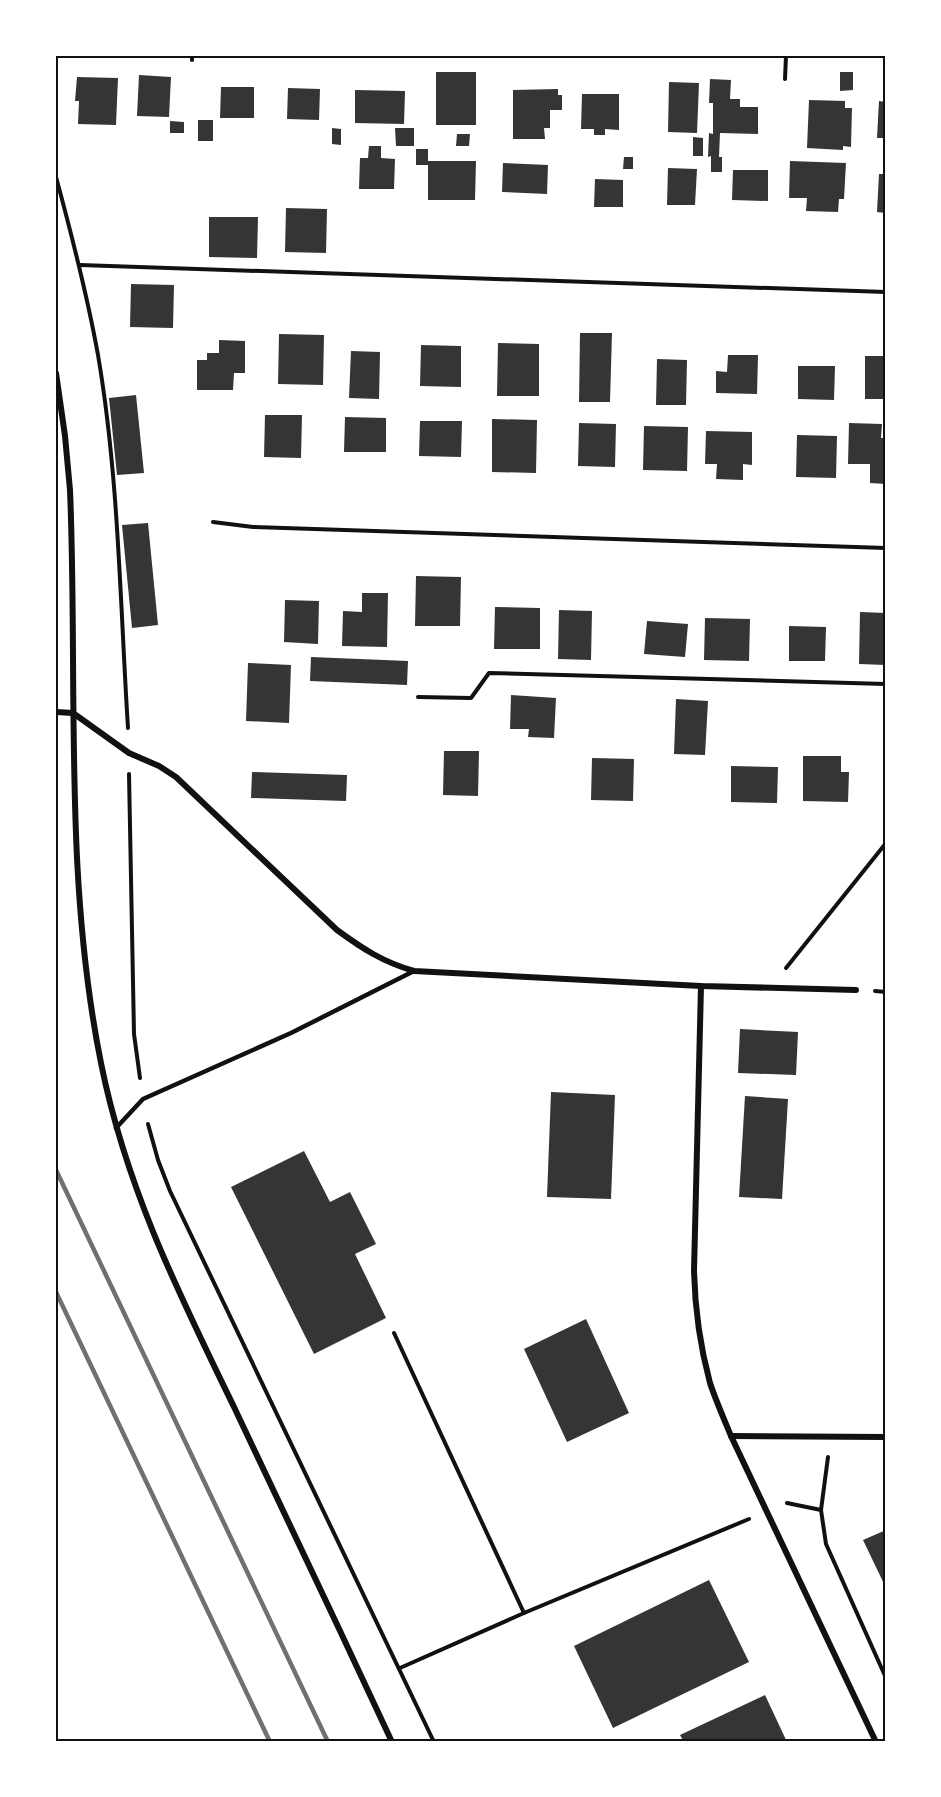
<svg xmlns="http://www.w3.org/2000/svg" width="941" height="1797" viewBox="0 0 941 1797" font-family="'Alegreya Sans',sans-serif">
	<rect width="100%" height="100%" fill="#fff"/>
	<g fill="#353535">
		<rect x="436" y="72" width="40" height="53"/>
		<polygon points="840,72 853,72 853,90 840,91"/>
		<polygon points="139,75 171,77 169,117 137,116"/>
		<polygon points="77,77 118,78 116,125 78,124 79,101 75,101"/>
		<polygon points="710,79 731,80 730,99 740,99 740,107 758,107 758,134 720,133 719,157 722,157 722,172 711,172 711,156 708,157 709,133 713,134 713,103 709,103"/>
		<polygon points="669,82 699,83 697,133 668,132"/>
		<polygon points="221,87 254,87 254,118 220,118"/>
		<polygon points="288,88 320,89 319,120 287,119"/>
		<polygon points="558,89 558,95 562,95 562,110 550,110 550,128 544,128 545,139 513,139 513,90"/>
		<polygon points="355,90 405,91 404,124 355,123"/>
		<polygon points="582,94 619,94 619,130 605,129 605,135 594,135 594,129 581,129"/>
		<polygon points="809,100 845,101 845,108 852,108 851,147 843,146 843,150 807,148"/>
		<polygon points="879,101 886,102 886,138 877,138"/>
		<rect x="198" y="120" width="15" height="21"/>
		<polygon points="170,121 184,122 184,133 170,133"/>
		<polygon points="332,128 341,129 341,145 332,144"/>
		<polygon points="395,128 414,128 414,146 396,146"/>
		<polygon points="457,134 470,134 469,146 456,146"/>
		<polygon points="693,137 703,138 703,156 693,156"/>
		<polygon points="369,146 381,146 381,158 395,159 394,189 359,189 360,158 368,158"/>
		<polygon points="416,149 428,149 428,161 476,161 475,200 428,200 428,165 416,165"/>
		<polygon points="624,157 633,157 633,169 623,169"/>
		<polygon points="790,161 846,163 844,199 839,199 838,212 806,211 807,198 789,198"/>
		<polygon points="503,163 548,165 547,194 502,192"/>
		<polygon points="668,168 697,169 695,205 667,205"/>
		<polygon points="733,170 768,170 768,201 732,200"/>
		<polygon points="879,174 886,174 886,213 877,212"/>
		<polygon points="595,179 623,180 623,207 594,207"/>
		<polygon points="286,208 327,209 326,253 285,252"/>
		<polygon points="209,217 258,217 257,258 209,257"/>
		<polygon points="131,284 174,285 173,328 130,327"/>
		<polygon points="580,333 612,333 610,402 579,402"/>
		<polygon points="279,334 324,335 323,385 278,384"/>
		<polygon points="219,340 245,341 245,373 234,373 233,390 197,390 197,360 207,360 207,353 219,353"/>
		<polygon points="498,343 539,344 539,396 497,396"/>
		<polygon points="421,345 461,346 461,387 420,386"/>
		<polygon points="351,351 380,352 379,399 349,398"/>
		<polygon points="728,355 758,355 757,394 716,393 716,371 727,372"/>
		<rect x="865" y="356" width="21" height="43"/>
		<polygon points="657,359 687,360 686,405 656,405"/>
		<polygon points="798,366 835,366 834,400 798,399"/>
		<polygon points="136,395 144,473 117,475 109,398"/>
		<polygon points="265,415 302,415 301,458 264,457"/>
		<polygon points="345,417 386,418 386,452 344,452"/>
		<polygon points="492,419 537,420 536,473 492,472"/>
		<polygon points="420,421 462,421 461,457 419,456"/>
		<polygon points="579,423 616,424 615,467 578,466"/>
		<polygon points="849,423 882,424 881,438 886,438 886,484 870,483 870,464 848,464"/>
		<polygon points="644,426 688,427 687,471 643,470"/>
		<polygon points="706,431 752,432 752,465 743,464 743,480 716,479 717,464 705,464"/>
		<polygon points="797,435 837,436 836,478 796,477"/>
		<polygon points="148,523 158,625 132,628 122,525"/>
		<polygon points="416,576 461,577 460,626 415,626"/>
		<polygon points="362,593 388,593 387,647 342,646 343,611 362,612"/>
		<polygon points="285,600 319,601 318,644 284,642"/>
		<polygon points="495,607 540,608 540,649 494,649"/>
		<polygon points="559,610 592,611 591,660 558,659"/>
		<polygon points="860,612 886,613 886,665 859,664"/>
		<polygon points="705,618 750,619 749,661 704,660"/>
		<polygon points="647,621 688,624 685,657 644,654"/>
		<polygon points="789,626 826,627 825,661 789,661"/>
		<polygon points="311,657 408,661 407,685 310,681"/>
		<polygon points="248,663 291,665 289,723 246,721"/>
		<polygon points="511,695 556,698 554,738 528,737 529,729 510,729"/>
		<polygon points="676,699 708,701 705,755 674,754"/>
		<polygon points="444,751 479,751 478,796 443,795"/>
		<polygon points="803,756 841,756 841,772 849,772 848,802 803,801"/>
		<polygon points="592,758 634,759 633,801 591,800"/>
		<polygon points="731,766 778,767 777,803 731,802"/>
		<polygon points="252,772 347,775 346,801 251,798"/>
		<polygon points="740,1029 798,1032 796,1075 738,1073"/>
		<polygon points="551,1092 615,1095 611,1199 547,1197"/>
		<polygon points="745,1096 788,1099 782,1199 739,1197"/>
		<polygon points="304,1151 330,1202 350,1192 376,1244 355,1254 386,1318 314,1354 231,1187"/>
		<polygon points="586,1319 629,1413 567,1442 524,1349"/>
		<polygon points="886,1530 886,1588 863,1540"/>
		<polygon points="709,1580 749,1662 613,1728 574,1646"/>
		<polygon points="765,1695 787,1742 684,1742 680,1735"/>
	</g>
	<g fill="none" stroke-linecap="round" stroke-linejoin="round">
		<g stroke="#111" stroke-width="4">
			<polyline points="192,60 192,56"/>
			<polyline points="785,79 786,56"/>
			<path d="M56 177C72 236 87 294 98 355 119 478 120 604 128 728"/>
			<polyline points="80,265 886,292"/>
			<polyline points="213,522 253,527 886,548"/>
			<polyline points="418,697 471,698 489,673 886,684"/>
			<polyline points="129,774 134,1034 140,1078"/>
			<polyline points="786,968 886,843"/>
			<polyline points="875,991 886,992"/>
			<polyline points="148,1124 158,1160 170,1191 434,1742"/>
			<polyline points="394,1333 524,1613"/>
			<polyline points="787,1503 821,1510 826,1544 886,1678"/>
			<polyline points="821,1510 828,1457"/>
			<polyline points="400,1668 524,1613 749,1519"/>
		</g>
		<polyline stroke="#111" stroke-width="4.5" points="116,1128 143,1099 291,1033 414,971"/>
		<g stroke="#111" stroke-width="6">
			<path d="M56 373 65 436 70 490C78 681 63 875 101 1063 126 1188 179 1294 234 1407 287 1519 340 1630 392 1742"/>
			<polyline points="56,712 73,713"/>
			<path d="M73 713 129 753 159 766 176 777 337 930C363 949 383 962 414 971L701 986 856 990"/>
			<path d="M701 986 694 1271C695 1310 700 1346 710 1383 716 1401 724 1419 731 1436L876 1742"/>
			<polyline points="731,1436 886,1437"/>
		</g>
		<g stroke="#707070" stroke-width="4.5">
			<polyline points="56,1170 328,1742"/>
			<polyline points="56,1292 270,1742"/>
		</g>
	</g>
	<rect width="941" height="1797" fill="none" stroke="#ffffff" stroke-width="114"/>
	<rect x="57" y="57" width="827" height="1683" fill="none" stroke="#111" stroke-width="2"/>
</svg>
